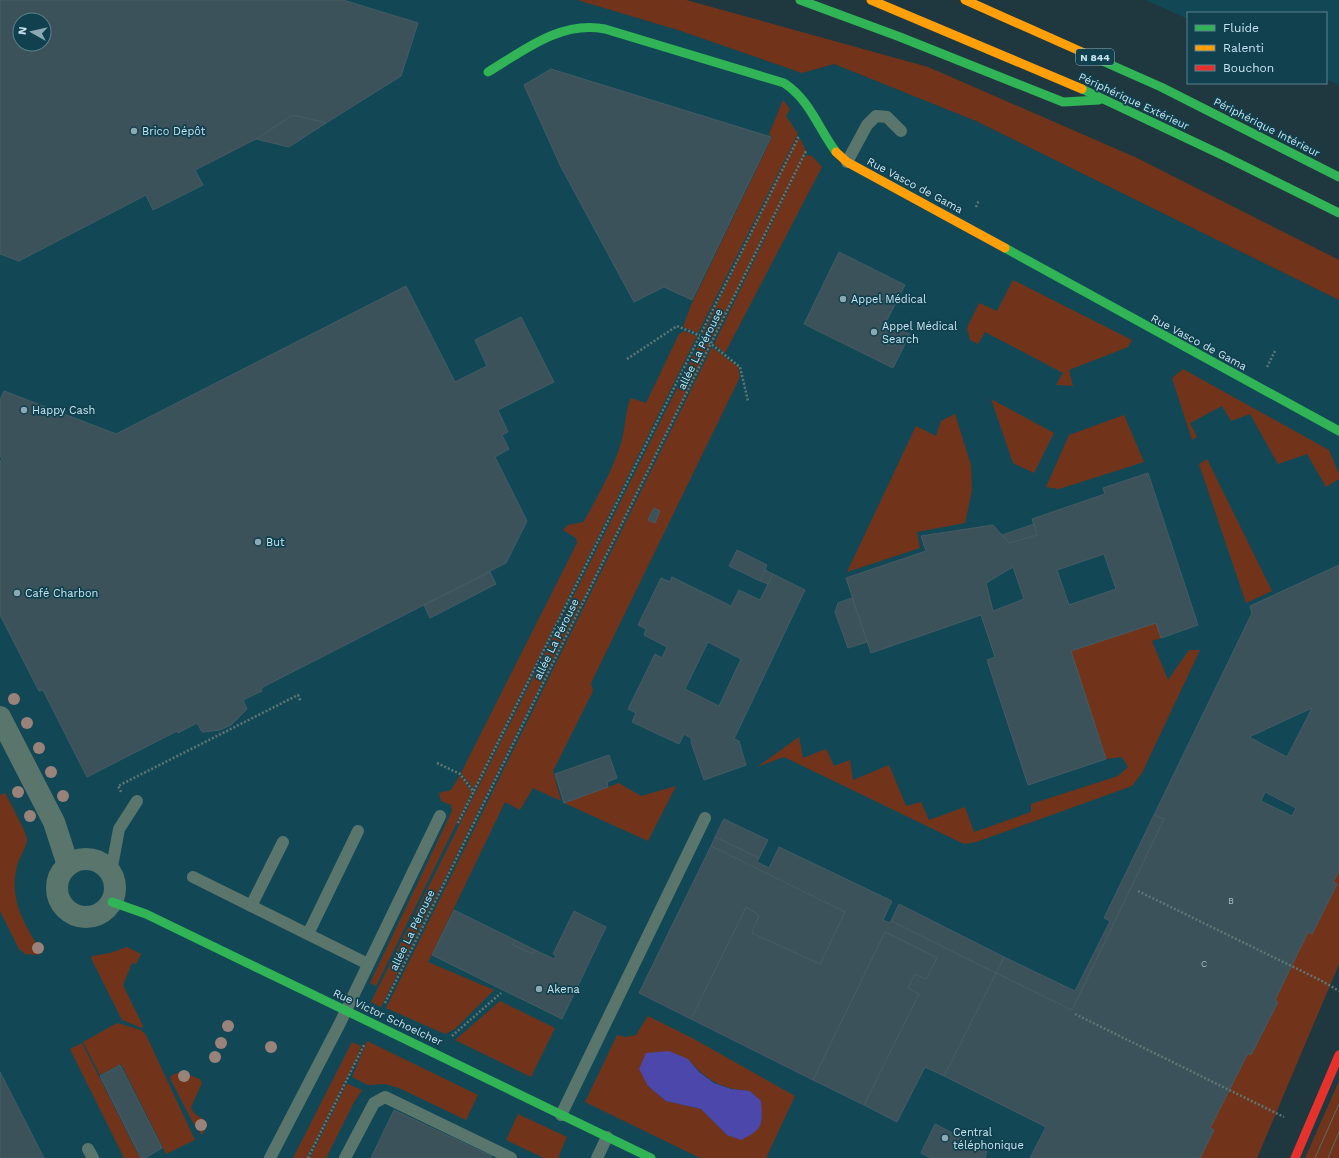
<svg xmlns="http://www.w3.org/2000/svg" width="1339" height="1158" viewBox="0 0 1339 1158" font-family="'Work Sans',sans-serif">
	<rect width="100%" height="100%" fill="#1f3840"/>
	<g fill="#124856" fill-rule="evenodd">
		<path d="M0 0H577L678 30 802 73 834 64 976 121 1339 300V965L1256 1158H0ZM20 20H44V44H20Z"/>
		<polygon points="1146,0 1339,0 1339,85 1326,79 1326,13 1188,13 1188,19"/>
	</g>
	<g fill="#71341a" fill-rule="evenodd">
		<polygon points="577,0 686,0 928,67 1137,158 1339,260 1339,300 976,121 834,64 802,73 678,30"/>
		<polygon points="783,100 790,109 786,116 798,134 698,333 683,327 691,305 772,137 769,134"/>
		<polygon points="800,138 806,151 711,341 702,336 703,333 797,140"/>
		<polygon points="807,155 812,156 822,167 725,353 714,344 803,159"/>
		<polygon points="1013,280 1132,340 1128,347 1069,370 1073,386 1056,385 1063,373 985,332 978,344 970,340 967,328 979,303 997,311"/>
		<path d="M684 331 697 336 474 789 461 773 577 543 576 538 563 530 568 525 583 522 587 516C600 492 613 469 621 443 625 431 626 406 631 398L646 403 679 334Z"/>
		<polygon points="702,338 709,343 709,346 381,1007 371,1002"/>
		<polygon points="712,347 738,367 740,377 591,683 593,691 553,771 561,801 533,788 520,810 505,802 428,962 494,990 455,1029 445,1034 386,1008"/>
		<polygon points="1183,369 1329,450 1339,474 1339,479 1326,487 1307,454 1278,464 1250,414 1231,421 1222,406 1190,423 1197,437 1192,440 1172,378"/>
		<polygon points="991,399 1054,433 1034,473 1013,463"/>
		<polygon points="955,414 971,465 972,490 965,523 917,532 920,548 847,572 916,426 936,436 941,421"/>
		<polygon points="1124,415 1144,462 1059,489 1046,487 1069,435"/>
		<polygon points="1207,459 1272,591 1246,603 1199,464"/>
		<polygon points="1156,623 1161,638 1152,641 1168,680 1189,650 1200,650 1142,773 1132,786 976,842 964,844 784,757 757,767 799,737 803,758 826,749 834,766 850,760 853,780 889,765 906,806 921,802 929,820 965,807 974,832 1031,812 1031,804 1118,776 1128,767 1122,757 1106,759 1071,651"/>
		<polygon points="460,775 472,792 376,986 370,983 452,811 451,805 441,801 439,793 451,790"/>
		<polygon points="619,783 641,796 676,786 648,841 564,803"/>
		<path d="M5 793C9 801 27 833 27 840 26 849 19 857 17 866 9 898 23 923 40 949L41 952 38 955 25 954 19 949 0 911V795Z"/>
		<polygon points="1339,871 1339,964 1257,1158 1200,1158 1210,1128 1248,1053 1252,1054 1278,1002 1275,1000 1308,932 1312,934 1337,884 1333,882"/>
		<polygon points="127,947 141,954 136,964 132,963 123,985 143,1026 142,1028 122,1020 91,958 92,956 110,953"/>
		<polygon points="500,1001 555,1028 531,1077 455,1040"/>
		<path d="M648 1016 694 1039 795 1096 766 1158H700L585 1102 617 1035 626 1037 636 1035ZM688 1059C707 1081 722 1089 750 1091L727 1135 701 1109 666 1101 648 1086Z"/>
		<polygon points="117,1023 141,1030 146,1035 195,1140 166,1154 121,1064 100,1075 83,1042"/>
		<polygon points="367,1041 478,1095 466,1120 399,1088 385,1084 368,1085 352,1077"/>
		<polygon points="352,1042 361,1046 359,1053 307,1158 293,1158"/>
		<polygon points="82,1043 140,1158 124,1158 70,1049"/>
		<path d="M180 1072 200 1079 202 1083 191 1107C195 1122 214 1114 202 1135L192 1121 170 1078 172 1075Z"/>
		<polygon points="1339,1081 1339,1158 1305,1158"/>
		<polygon points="348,1084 362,1090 353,1104 326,1158 310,1158 346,1085"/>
		<polygon points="518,1114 567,1137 558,1158 544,1158 506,1140"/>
	</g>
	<path fill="#4c47aa" d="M669 1051 688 1059 699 1072 714 1083 731 1089 750 1091 761 1101C763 1126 763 1129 741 1140L727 1135 701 1109 666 1101 648 1086 639 1069 646 1053Z"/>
	<g fill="#3b525b" stroke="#455c63" fill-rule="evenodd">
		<path d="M0 0H343L418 23 401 76 326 123 293 115 256 139 195 170 203 185 153 210 146 195 19 261 0 254ZM20 20H44V44H20Z"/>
		<polygon points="551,69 771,137 692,300 664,287 634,302 561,167 524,85"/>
		<polygon points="293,115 326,123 289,147 256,139"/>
		<polygon points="839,252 905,285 886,322 910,334 893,368 804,324"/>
		<polygon points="406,286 455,382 487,366 475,340 521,317 554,382 498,410 508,432 502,435 509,449 495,457 527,521 506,563 261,688 262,691 243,700 247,709 231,725 220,730 204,732 202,732 197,723 178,733 177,731 87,777 43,690 39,691 0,615 0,461 2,459 0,456 0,400 4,391 116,434"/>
		<path d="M1148 473 1198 625 1161 638 1156 623 1071 651 1106 759 1028 785 987 660 995 657 981 615 871 653 846 578 926 551 921 536 993 525 1009 543 1037 535 1032 519 1105 494 1103 488ZM1104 554 1116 589 1069 605 1057 570ZM1013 567 1024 599 993 611 986 583Z"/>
		<polygon points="654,508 660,511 655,523 648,520"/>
		<polygon points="1034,524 1037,535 1009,543 1002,535"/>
		<polygon points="737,550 767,565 760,581 729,566"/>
		<path d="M1339 565V871L1333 882 1337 884 1312 934 1308 932 1275 1000 1278 1002 1251 1055 1248 1053 1210 1128 1214 1130 1200 1158H1030L1046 1127 944 1076 996 973 1072 1010 1164 819 1154 815 1252 613 1250 606ZM1312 708 1287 757 1249 737ZM1265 792 1296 808 1292 816 1261 801Z"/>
		<polygon points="765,570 773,574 768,584 760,581"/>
		<polygon points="490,572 496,584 430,618 424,605"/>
		<path d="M773 574 805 590 734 739 739 741 746 765 704 780 691 742 692 739 684 734 679 744 632 722 636 713 628 709 655 654 662 658 667 647 644 635 646 629 638 625 661 578 670 582 672 577 731 606 739 590 760 600ZM708 642 741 659 719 706 685 689Z"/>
		<polygon points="852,598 867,642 848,648 835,612 838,603"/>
		<polygon points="609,755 617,778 607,782 608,787 564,803 555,774"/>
		<polygon points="1154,815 1164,819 1072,1010 996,973 1004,957 1075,991 1110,921 1104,918"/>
		<polygon points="724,819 768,840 759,858 715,837"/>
		<polygon points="715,837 759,858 757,862 769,868 779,847 892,901 883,920 890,923 891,921 996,973 944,1076 925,1067 897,1122 864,1105 919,994 908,988 915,974 926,979 937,958 885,932 813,1080 691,1019 746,907 756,913 759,916 752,933 820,964 845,912 711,846"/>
		<polygon points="711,846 845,912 820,964 752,933 759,916 756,913 746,907 691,1019 639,993"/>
		<polygon points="899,904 1004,957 996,973 891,921"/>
		<polygon points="454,910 515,940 513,945 533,954 535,950 554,959 556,956 553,954 574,911 606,927 562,1019 432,955"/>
		<polygon points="885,932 937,958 926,979 915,974 908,988 919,994 864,1105 813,1080"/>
		<polygon points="515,940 535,950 533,954 513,945"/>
		<polygon points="120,1065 162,1148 145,1158 141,1158 100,1076"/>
		<polygon points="0,1072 44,1158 0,1158"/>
		<polygon points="394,1110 491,1156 492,1158 371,1158"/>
		<polygon points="935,1124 987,1151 985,1158 931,1158 921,1153"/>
	</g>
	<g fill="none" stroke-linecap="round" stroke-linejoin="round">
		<g stroke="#5f7672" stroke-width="2.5" stroke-dasharray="2 2" stroke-linecap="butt">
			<polyline points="976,207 979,200"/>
			<polyline points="627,359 677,326 701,336 740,367 748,401"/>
			<polyline points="1267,367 1275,351"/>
			<polyline points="437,763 460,774 474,792"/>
			<polyline points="121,792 118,786 298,695 301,702"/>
			<polyline points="458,823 799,136"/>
			<polyline points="1138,891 1322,981 1339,991"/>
			<polyline points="385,1003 806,151"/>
			<polyline points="1075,1014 1284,1117"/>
			<polyline points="452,1036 501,993"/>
			<polyline points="308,1158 364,1045"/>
		</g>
		<g stroke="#5a766c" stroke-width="12">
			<polyline points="847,162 867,125 876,116 887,117 901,131"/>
			<polyline points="111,872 119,829 137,801"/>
			<polyline points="193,877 368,964"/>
			<polyline points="251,906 283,842"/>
			<polyline points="308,934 358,831"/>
			<polyline points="561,1115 705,818"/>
			<polyline points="88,1149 93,1158"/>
			<polyline points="270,1158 339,1025 440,816"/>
			<polyline points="345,1158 374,1103 385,1097 511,1158"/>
			<polyline points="597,1158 607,1137"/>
		</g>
		<g stroke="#5a766c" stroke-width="22">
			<polyline points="0,717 54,822 68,865"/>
			<circle cx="86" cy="888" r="29"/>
		</g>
		<g stroke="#30b455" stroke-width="9">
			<polyline points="800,0 900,37 1063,102 1099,100"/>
			<polyline points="1100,60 1161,87 1339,177"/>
			<path d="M488 72C523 51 561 20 605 29L784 83C810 100 818 128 836 152"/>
			<polyline points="1082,89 1224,156 1339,213"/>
			<polyline points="1005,248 1339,431"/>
			<polyline points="112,902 146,914 651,1158"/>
		</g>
		<g stroke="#ff9f0a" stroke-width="9">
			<polyline points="871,0 1082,89"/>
			<polyline points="965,0 1100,60"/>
			<polyline points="836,152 847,162 1005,248"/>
		</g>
		<polyline stroke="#e5322d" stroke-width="9" points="1295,1158 1339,1055"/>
		<g stroke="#566e6d" stroke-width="1">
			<polyline points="1315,1158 1339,1104"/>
			<polyline points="1328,1158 1339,1132"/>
		</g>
	</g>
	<g fill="#998279">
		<circle cx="14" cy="699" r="6"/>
		<circle cx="27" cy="723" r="6"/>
		<circle cx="39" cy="748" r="6"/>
		<circle cx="51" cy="772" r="6"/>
		<circle cx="18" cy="792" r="6"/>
		<circle cx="63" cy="796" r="6"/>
		<circle cx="30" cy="816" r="6"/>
		<circle cx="38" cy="948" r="6"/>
		<circle cx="228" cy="1026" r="6"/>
		<circle cx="221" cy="1043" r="6"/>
		<circle cx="271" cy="1047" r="6"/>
		<circle cx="215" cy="1057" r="6"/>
		<circle cx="184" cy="1076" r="6"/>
		<circle cx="201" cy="1125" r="6"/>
	</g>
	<g fill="#8da8b2" stroke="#11404e" stroke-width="1.5">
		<circle cx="134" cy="131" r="4"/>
		<circle cx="843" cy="299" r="4"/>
		<circle cx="874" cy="332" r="4"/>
		<circle cx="24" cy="410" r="4"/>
		<circle cx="258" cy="542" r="4"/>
		<circle cx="17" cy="593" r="4"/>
		<circle cx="539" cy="989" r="4"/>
		<circle cx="945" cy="1138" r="4"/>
	</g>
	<g text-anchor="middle" stroke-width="3.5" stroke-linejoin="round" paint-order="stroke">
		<g font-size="9" fill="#a5c0cb">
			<text x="1231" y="904">B</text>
			<text x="1204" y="967">C</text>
		</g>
		<rect fill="#11404e" stroke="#91b4bf" stroke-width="1" x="1076" y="49" width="38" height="16" rx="3"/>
		<g font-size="10" font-weight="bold" fill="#c8e5f0">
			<text x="1095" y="61">N 844</text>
		</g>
		<g font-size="11" fill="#c8e5f0" stroke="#11404e">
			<text transform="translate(1134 101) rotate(25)" y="4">Périphérique Extérieur</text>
			<text transform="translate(1267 127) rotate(27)" y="4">Périphérique Intérieur</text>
			<text transform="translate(915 185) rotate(28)" y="4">Rue Vasco de Gama</text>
			<text transform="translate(1199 342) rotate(28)" y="4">Rue Vasco de Gama</text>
			<text transform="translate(700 349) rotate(-64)" y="4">allée La Pérouse</text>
			<text transform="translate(556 639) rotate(-64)" y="4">allée La Pérouse</text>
			<text transform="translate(412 930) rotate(-64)" y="4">allée La Pérouse</text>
			<text transform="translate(388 1017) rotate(25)" y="4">Rue Victor Schoelcher</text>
		</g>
		<g font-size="11" fill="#c8e5f0" stroke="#11404e" text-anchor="start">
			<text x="142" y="135">Brico Dépôt</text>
			<text x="851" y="303">Appel Médical</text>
			<text x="882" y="330">Appel Médical<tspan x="882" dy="13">Search</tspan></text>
			<text x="32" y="414">Happy Cash</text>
			<text x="266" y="546">But</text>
			<text x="25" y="597">Café Charbon</text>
			<text x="547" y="993">Akena</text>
			<text x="953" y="1136">Central<tspan x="953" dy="13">téléphonique</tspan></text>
		</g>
	</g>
	<rect x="1187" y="12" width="140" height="72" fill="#11404e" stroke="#5a828f"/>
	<rect x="1195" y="25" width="20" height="6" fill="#30b455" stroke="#5a828f"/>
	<text x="1223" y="32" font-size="12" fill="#c8e5f0">Fluide</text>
	<rect x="1195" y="45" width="20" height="6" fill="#ff9f0a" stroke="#5a828f"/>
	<text x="1223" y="52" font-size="12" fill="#c8e5f0">Ralenti</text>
	<rect x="1195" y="65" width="20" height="6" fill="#e5322d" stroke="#5a828f"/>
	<text x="1223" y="72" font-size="12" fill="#c8e5f0">Bouchon</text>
	<g transform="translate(32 32) rotate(278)"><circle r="19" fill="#11404e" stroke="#5a828f"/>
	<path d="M0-3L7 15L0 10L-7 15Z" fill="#8da8b2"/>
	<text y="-6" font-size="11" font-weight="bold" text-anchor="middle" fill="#c8e5f0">N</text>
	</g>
</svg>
